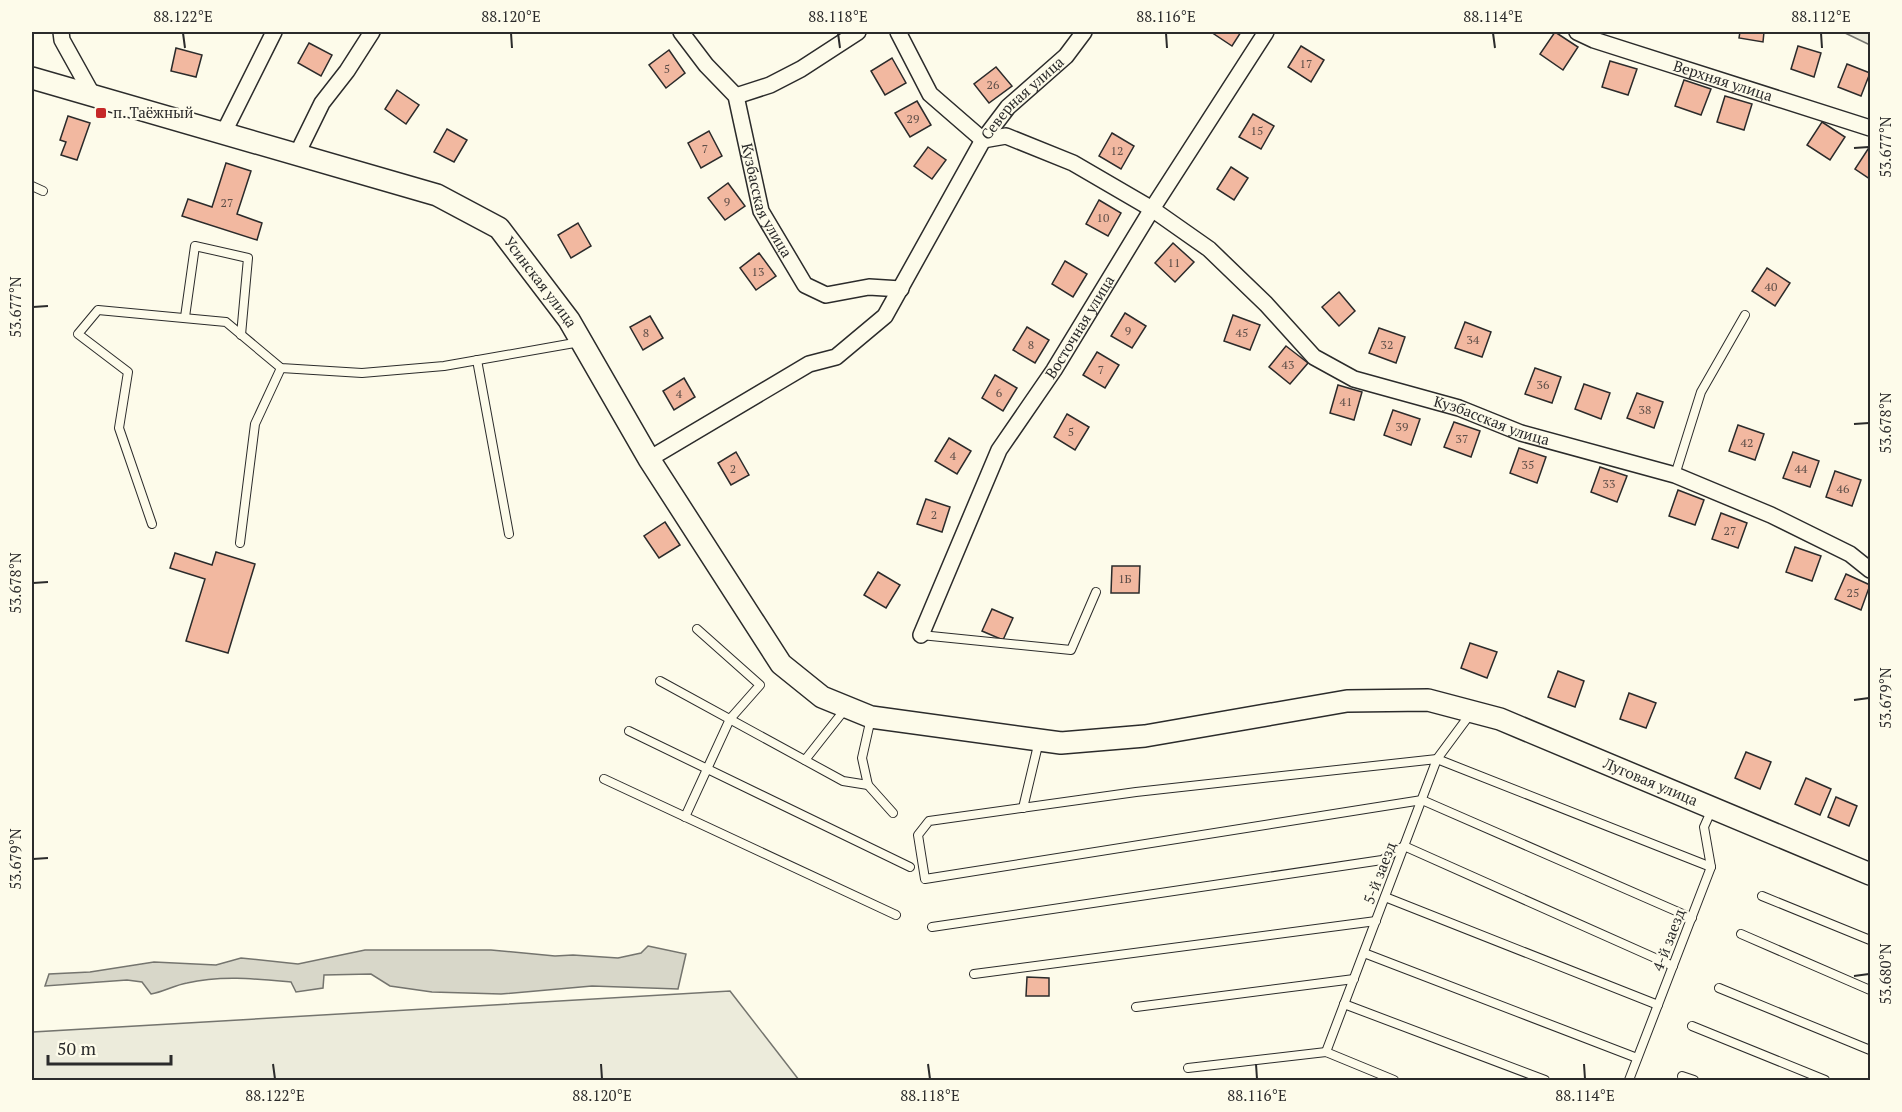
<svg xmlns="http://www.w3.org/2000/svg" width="1902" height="1112" viewBox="0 0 1902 1112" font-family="'PT Serif',serif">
	<rect width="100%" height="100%" fill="#fdfbea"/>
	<g fill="#ecebdb" stroke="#74746e" stroke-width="1.5">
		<polygon points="1843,32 1870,32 1870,45"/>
		<polygon points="730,991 799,1080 32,1080 33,1032"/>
	</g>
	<path fill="#d8d7c9" stroke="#74746e" stroke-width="1.5" d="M648 946 686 954 678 989 592 986 501 994 432 992 390 986 371 974 324 975 323 988 296 992 291 982C258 979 221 975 187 983 175 985 163 992 151 994L142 982 127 980 45 986 49 974 90 972 154 962 216 965 241 958 298 964 365 950H491L555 956 573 955 618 958 641 953Z"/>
	<g fill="#f2b8a0" stroke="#2b2b2b" stroke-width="1.5">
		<polygon points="1211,32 1241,32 1232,46"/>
		<polygon points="1555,32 1578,47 1563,70 1540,54"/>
		<polygon points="1740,32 1764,32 1763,42 1739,38"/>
		<polygon points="309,43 332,55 321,76 298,63"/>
		<polygon points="1301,46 1324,60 1311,82 1288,67"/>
		<polygon points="1798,46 1821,53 1814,77 1791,69"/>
		<polygon points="176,48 202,55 196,77 171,71"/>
		<polygon points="669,50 685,73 666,88 649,65"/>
		<polygon points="892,58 906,83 885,95 871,71"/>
		<polygon points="1610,61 1637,69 1628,95 1602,87"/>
		<polygon points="1847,64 1870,73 1861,96 1838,87"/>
		<polygon points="996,67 1012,86 989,103 974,84"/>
		<polygon points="1684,80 1711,89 1701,115 1675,106"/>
		<polygon points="397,90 419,105 406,124 385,109"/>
		<polygon points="1725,96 1752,104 1744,130 1717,122"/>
		<polygon points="917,101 931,125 910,137 895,113"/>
		<polygon points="1253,114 1274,126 1261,149 1239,137"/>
		<polygon points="68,116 90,123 77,160 61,155 66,142 60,140"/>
		<polygon points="1822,122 1845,137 1830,160 1807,145"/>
		<polygon points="447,129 467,140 454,162 434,152"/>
		<polygon points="709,131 722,156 701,168 688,143"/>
		<polygon points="1112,133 1134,146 1121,169 1099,156"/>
		<polygon points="1870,146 1870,179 1855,169"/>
		<polygon points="928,147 946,160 932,179 914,166"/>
		<polygon points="226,163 251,171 237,214 262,223 257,240 182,216 188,199 212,207"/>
		<polygon points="1231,167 1248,178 1234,200 1217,189"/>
		<polygon points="728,183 745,206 725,220 708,198"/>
		<polygon points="1099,200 1121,213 1108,236 1086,224"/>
		<polygon points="578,223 591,246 571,258 558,235"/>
		<polygon points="1173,243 1194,262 1175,282 1155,263"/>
		<polygon points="759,253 776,276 756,290 740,268"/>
		<polygon points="1065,261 1087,274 1073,297 1052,284"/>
		<polygon points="1767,268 1790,283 1775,306 1752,291"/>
		<polygon points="1339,292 1355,311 1339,326 1322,307"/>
		<polygon points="1125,313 1146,326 1132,348 1111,336"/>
		<polygon points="1233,315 1260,325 1250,350 1224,341"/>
		<polygon points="650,316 663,338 643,350 630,327"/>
		<polygon points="1465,322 1491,332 1482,357 1455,348"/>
		<polygon points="1027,327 1049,340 1035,363 1013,350"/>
		<polygon points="1379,328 1405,337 1396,363 1369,353"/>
		<polygon points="1286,346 1308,363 1290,384 1269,367"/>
		<polygon points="1097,352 1119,365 1105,388 1083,375"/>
		<polygon points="1535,368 1561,377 1552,403 1525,394"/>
		<polygon points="995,375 1017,388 1003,411 982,398"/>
		<polygon points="684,378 695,397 674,410 663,391"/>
		<polygon points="1584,384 1610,393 1601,419 1575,409"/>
		<polygon points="1338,385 1362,392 1354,420 1330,413"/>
		<polygon points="1637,393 1663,402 1654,428 1627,418"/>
		<polygon points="1393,410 1420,419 1411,445 1384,435"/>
		<polygon points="1067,414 1089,427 1075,450 1054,437"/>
		<polygon points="1454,422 1480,431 1471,457 1444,447"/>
		<polygon points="1738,425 1764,434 1755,460 1729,451"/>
		<polygon points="949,438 971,451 957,474 935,461"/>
		<polygon points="1519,448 1546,457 1537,483 1510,473"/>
		<polygon points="736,452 749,475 731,485 718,463"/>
		<polygon points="1793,452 1819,461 1810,487 1783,478"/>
		<polygon points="1600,467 1627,476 1617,502 1591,492"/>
		<polygon points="1835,471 1861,480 1852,506 1826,497"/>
		<polygon points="1678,490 1704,500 1695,525 1669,516"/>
		<polygon points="926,499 950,507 942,532 917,524"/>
		<polygon points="1721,513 1747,523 1738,548 1712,539"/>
		<polygon points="665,522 680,545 659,558 644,536"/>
		<polygon points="1795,547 1821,556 1812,581 1786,572"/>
		<polygon points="216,552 255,564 228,653 186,641 205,579 170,568 175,553 212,565"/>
		<polygon points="1112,566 1140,566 1139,593 1111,593"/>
		<polygon points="878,572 900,585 886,608 864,595"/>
		<polygon points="1846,574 1870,585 1861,610 1835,599"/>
		<polygon points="992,609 1013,618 1003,640 982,631"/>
		<polygon points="1470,643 1497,652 1487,678 1461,668"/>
		<polygon points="1558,671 1584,681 1575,707 1548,697"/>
		<polygon points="1629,693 1656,703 1646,728 1620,719"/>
		<polygon points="1746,752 1771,762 1760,789 1735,778"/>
		<polygon points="1806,778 1831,789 1820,815 1795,804"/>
		<polygon points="1836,797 1857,806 1849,826 1828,817"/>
		<polygon points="1027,977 1049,978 1049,996 1026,996"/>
	</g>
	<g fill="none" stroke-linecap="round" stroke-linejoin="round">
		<defs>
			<g id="lane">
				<polyline points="32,186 43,191"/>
				<polyline points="185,317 195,246 248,258 241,335"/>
				<polyline points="477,360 509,534"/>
				<polyline points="1675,475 1701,392 1745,315"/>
				<polyline points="152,524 119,428 128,372 78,334 98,310 226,322 281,368 362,373 444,366 580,342"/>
				<polyline points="240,543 255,424 281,368"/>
				<polyline points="921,635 1071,650 1096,592"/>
				<polyline points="660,681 843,781 868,785"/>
				<polyline points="871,718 862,758 868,785 893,813"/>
				<polyline points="629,731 910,867"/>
				<polyline points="805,760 846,708"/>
				<polyline points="604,779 896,915"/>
				<polyline points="1023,808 1039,741"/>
				<polyline points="685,817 730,719 760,685 697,629"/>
				<polyline points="1762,896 1870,940"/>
				<polyline points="1385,897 1658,1005"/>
				<polyline points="1692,918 1422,800 925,879 918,835 929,821 1136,792 1437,759 1711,867"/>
				<polyline points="932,927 1382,860 1404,846 1673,966"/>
				<polyline points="1741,934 1870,990"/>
				<polyline points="1364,953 1637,1058"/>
				<polyline points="974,974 1376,921"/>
				<polyline points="1719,988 1870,1050"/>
				<polyline points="1344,1004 1545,1080"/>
				<polyline points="1136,1007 1354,979"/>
				<polyline points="1692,1026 1825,1080"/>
				<polyline points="1326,1052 1437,759 1471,713"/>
				<polyline points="1188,1068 1326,1052 1394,1080"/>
				<polyline points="1682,1076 1694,1080"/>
				<polyline points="1629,1080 1711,867 1704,827 1712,809"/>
			</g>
			<g id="street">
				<polyline points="61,32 62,40 92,94"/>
				<path id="s1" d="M681 32 706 65 736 96 761 211 805 285 826 295 869 287 901 289"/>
				<polyline points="898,32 930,94 983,140"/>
				<path id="s2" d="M1577 32 1594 40 1870 128"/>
				<polyline points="736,96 770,85 801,69 858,32"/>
				<polyline points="224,132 274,32"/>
				<path id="s3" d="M983 140 1006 136 1073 163 1152 209 1209 249 1266 304 1314 357 1354 379 1459 408 1521 433 1675 475 1771 515 1850 554 1870 570"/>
				<polyline points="297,154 322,103 347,71 372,32"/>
				<path id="s4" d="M649 459 809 364 836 357 885 316 983 140 1008 107 1066 56 1084 32"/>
				<path id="s5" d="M921 635 999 450 1054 370 1152 209 1266 32"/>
			</g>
			<g id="secondary">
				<path id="s6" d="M32 78 437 195 499 228 569 320 649 459 781 664 822 697 871 717 1061 743 1145 736 1347 701 1428 700 1500 719 1870 874"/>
			</g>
		</defs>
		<use href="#lane" stroke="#2b2b2b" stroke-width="10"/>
		<use href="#street" stroke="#2b2b2b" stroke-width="18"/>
		<use href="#secondary" stroke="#2b2b2b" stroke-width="24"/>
		<use href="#lane" stroke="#fdfbea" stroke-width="8"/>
		<use href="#street" stroke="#fdfbea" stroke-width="15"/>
		<use href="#secondary" stroke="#fdfbea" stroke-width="21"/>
	</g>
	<path fill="none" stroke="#2b2b2b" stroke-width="2" d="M183 33 185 48M511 33 512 48M838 33 840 48M1166 33 1167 48M1493 33 1495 48M1821 33 1822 48M1854 148 1869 147M33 307 48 306M1854 424 1869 423M33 583 48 582M1854 700 1869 698M33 859 48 858M1854 976 1869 974M273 1064 275 1079M601 1064 602 1079M928 1064 930 1079M1256 1064 1257 1079M1584 1064 1585 1079"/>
	<rect fill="#c62828" stroke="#fdfbea" stroke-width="2" x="95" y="107" width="12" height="12" rx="3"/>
	<g text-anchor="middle" stroke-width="4.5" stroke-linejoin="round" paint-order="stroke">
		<g font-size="12" fill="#5d4e48">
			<text x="1306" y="68">17</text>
			<text x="667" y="73">5</text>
			<text x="993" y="89">26</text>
			<text x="913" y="123">29</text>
			<text x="1257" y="135">15</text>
			<text x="705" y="153">7</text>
			<text x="1117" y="155">12</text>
			<text x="727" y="206">9</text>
			<text x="227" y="207">27</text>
			<text x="1103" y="222">10</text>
			<text x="1174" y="267">11</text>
			<text x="758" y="276">13</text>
			<text x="1771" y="291">40</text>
			<text x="1128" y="335">9</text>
			<text x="646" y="337">8</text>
			<text x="1242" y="337">45</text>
			<text x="1473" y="344">34</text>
			<text x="1031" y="349">8</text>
			<text x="1387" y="349">32</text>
			<text x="1288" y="369">43</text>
			<text x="1101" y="374">7</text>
			<text x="1543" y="389">36</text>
			<text x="999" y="397">6</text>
			<text x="679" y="398">4</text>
			<text x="1346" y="406">41</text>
			<text x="1645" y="414">38</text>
			<text x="1402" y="431">39</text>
			<text x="1071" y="436">5</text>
			<text x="1462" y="443">37</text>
			<text x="1747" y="447">42</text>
			<text x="953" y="460">4</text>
			<text x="1528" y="469">35</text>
			<text x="733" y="473">2</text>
			<text x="1801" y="473">44</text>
			<text x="1609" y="488">33</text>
			<text x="1843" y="493">46</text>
			<text x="934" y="519">2</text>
			<text x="1730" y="535">27</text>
			<text x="1125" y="583">1Б</text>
			<text x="1853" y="597">25</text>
		</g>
		<g font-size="15" fill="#2b2b2b" stroke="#fdfbea">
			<text dy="5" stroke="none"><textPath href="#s2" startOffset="154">Верхняя улица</textPath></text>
			<text dy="5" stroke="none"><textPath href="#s4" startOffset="537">Северная улица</textPath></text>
			<text dy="5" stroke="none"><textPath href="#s1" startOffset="194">Кузбасская улица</textPath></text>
			<text dy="5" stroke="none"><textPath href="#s6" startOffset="560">Усинская улица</textPath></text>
			<text dy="5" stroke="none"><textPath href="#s5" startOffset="348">Восточная улица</textPath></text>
			<text dy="5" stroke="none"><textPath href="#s3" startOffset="597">Кузбасская улица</textPath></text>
			<text dy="5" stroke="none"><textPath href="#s6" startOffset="1917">Луговая улица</textPath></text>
			<text transform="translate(1380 873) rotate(-69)" y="5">5-й заезд</text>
			<text transform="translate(1669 940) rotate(-69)" y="5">4-й заезд</text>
		</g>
		<g font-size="15" fill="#2b2b2b" stroke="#fdfbea" text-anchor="start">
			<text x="113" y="118">п. Таёжный</text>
		</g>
	</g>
	<rect width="1902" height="1112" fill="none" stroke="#fdfbea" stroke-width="66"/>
	<path d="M48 1055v9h123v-9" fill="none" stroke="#2b2b2b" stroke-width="3"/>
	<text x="57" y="1055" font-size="18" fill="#2b2b2b" stroke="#fdfbea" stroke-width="4.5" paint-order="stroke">50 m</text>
	<rect x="33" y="33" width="1836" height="1046" fill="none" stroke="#2b2b2b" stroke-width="2"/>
	<g font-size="15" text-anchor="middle" fill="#2b2b2b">
		<text x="183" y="22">88.122°E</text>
		<text x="511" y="22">88.120°E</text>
		<text x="838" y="22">88.118°E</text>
		<text x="1166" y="22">88.116°E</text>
		<text x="1493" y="22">88.114°E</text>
		<text x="1821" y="22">88.112°E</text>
		<text transform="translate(1886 147) rotate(-90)" y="5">53.677°N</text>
		<text transform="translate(16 307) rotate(-90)" y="5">53.677°N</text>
		<text transform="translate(1886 423) rotate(-90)" y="5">53.678°N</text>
		<text transform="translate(16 583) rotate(-90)" y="5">53.678°N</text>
		<text transform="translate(1886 698) rotate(-90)" y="5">53.679°N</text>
		<text transform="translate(16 859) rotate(-90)" y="5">53.679°N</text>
		<text transform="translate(1886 974) rotate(-90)" y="5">53.680°N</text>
		<text x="275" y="1101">88.122°E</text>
		<text x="602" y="1101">88.120°E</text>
		<text x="930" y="1101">88.118°E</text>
		<text x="1257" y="1101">88.116°E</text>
		<text x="1585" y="1101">88.114°E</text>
	</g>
</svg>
